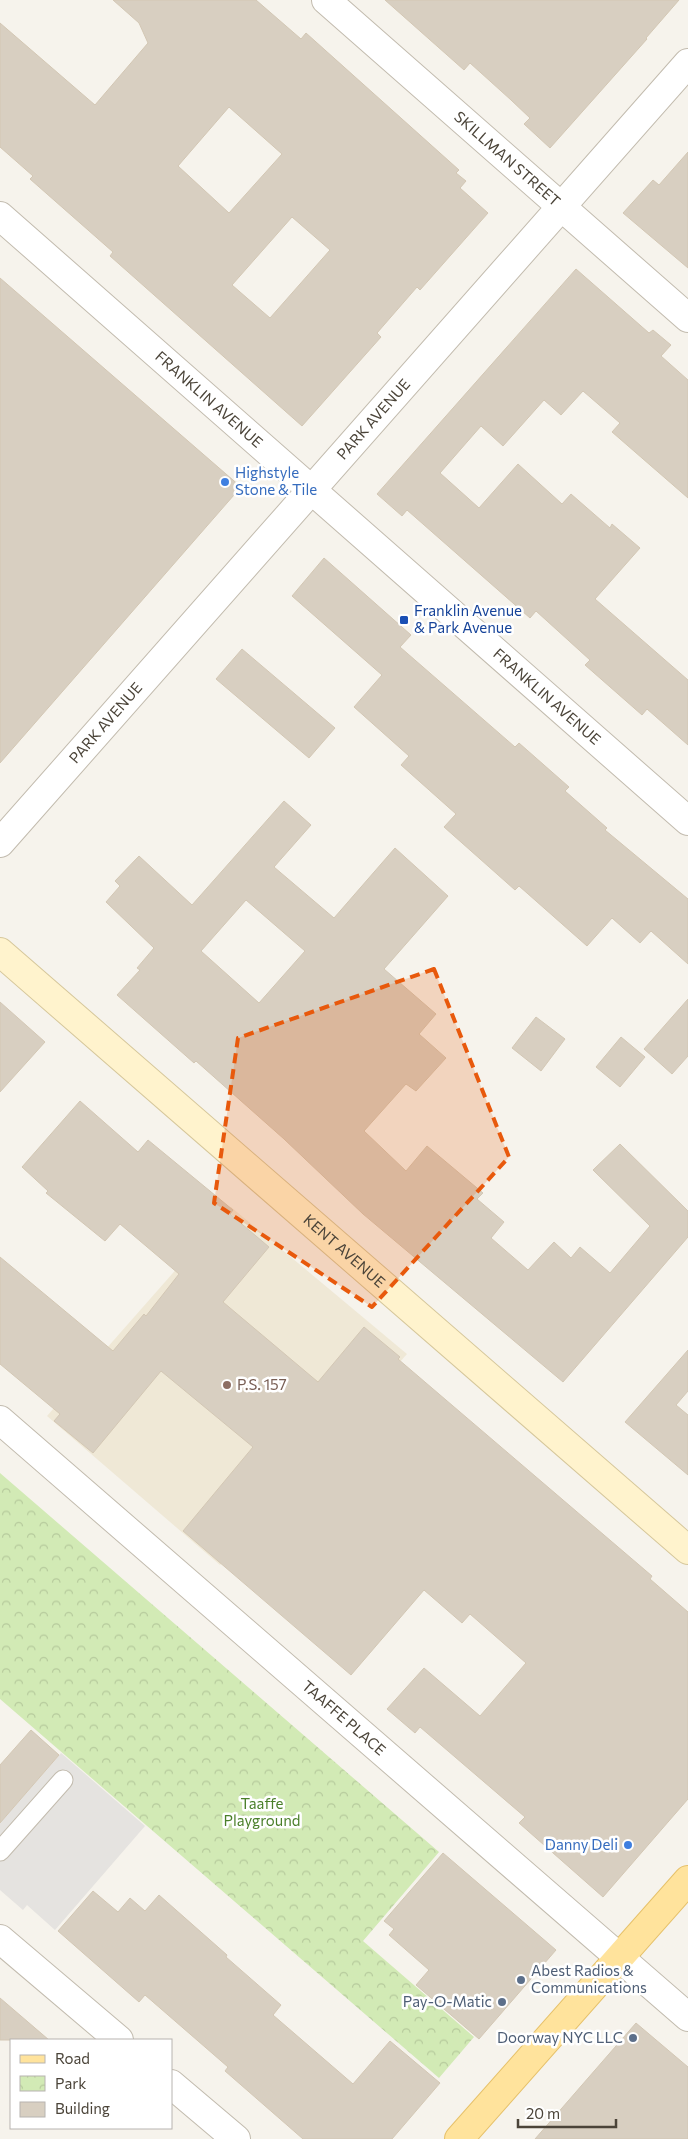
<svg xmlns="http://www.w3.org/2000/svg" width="688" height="2139" viewBox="0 0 688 2139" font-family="Commissioner,sans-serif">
	<defs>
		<pattern id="park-crowns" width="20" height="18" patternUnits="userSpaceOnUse" patternTransform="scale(1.25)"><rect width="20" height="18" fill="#d2eab5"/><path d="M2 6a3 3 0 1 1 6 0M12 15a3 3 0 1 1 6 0" fill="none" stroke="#b6ca9c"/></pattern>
	</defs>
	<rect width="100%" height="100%" fill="#f6f3ec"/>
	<polygon fill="#efe8d6" points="231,1207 407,1354 220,1565 47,1416"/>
	<polygon fill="url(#park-crowns)" points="0,1473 439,1852 363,1941 474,2037 439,2078 0,1699"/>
	<polygon fill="#e5e3e0" points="61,1753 145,1826 55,1930 27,1905 23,1910 0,1890 0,1823"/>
	<g fill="#d8cfc1" stroke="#d3c7b4" fill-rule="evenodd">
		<path d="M113 0H256L301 39 306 33 459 170 456 173 466 181 460 188 488 213 420 290 417 287 377 333 381 337 302 426 110 256 113 252 30 179 33 176 0 147V23L95 105 148 43 139 23ZM229 107 282 154 229 213 178 166ZM292 217 330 250 270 318 232 285Z"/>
		<polygon points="385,0 679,0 646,38 647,39 550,148 524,124 530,118 511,100 470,63 464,70"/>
		<polygon points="688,152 688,268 623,213 653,180 659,185"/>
		<polygon points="576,269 649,333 653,330 671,345 661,356 688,380 688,498 612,432 620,423 583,391 561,415 544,400 503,446 481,426 440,473 479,508 518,464 562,504 571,494 610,528 612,524 640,548 595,599 688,680 688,745 647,709 642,715 585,665 590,660 536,611 530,618 407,510 402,516 377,494"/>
		<polygon points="0,278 241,487 0,763"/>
		<polygon points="324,558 411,635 400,647 515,747 519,743 569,787 565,791 607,828 605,830 688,899 688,964 651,931 640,943 612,918 587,946 519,886 515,890 444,827 456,814 401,765 409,756 354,707 382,675 292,596"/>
		<polygon points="242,649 335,728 309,758 216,679"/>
		<path d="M284 801 311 825 274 867 334 918 395 848 448 896 384 969 436 1014 419 1034 446 1058 416 1091 406 1084 364 1131 406 1171 427 1146 483 1193 477 1199 504 1222 491 1238 528 1270 554 1242 571 1258 580 1247 610 1273 650 1226 593 1170 620 1144 688 1211V1237L563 1382 363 1214 284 1139 196 1061 194 1063 117 995 140 970 137 968 154 948 106 902 120 886 115 881 139 856 192 905ZM246 900 305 951 259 1003 201 951Z"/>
		<polygon points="688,999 688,1056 672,1074 644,1049"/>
		<polygon points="0,1002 45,1042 0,1092"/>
		<polygon points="536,1017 565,1039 541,1071 512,1048"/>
		<polygon points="621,1037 645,1057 620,1087 596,1067"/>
		<polygon points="80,1101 138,1152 148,1140 233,1210 230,1214 269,1247 223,1302 318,1382 364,1327 400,1357 398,1359 652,1576 650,1579 688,1612 688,1799 603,1897 519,1823 525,1817 420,1727 415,1733 387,1709 424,1668 480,1716 526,1663 470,1614 462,1623 424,1590 351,1675 183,1531 253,1447 161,1371 93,1453 54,1421 60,1414 0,1364 0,1257 113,1351 144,1314 146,1316 179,1274 120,1224 105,1241 46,1193 48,1191 22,1167"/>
		<polygon points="688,1350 688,1391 676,1405 688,1415 688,1475 625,1422"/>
		<polygon points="31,1730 59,1755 0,1823 0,1765"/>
		<polygon points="443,1853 556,1950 479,2039 416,1985 429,1970 389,1935 394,1929 384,1921"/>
		<polygon points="93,1891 118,1912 130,1898 145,1911 159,1895 227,1955 226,1957 281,2005 273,2015 353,2084 390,2041 440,2083 392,2139 303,2139 225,2071 228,2067 145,1995 139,2002 58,1931"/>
		<polygon points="0,1998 49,2040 0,2040"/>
		<polygon points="636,2023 688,2067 688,2139 535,2139"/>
	</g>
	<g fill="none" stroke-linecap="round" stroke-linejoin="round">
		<defs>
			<polyline id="service" points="0,1851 63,1780"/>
			<g id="minor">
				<path id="s1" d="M326 0 688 318"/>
				<path id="s2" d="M0 216 688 821"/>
				<path id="s3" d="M0 843 688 63"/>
				<path id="s4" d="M0 1420 688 2017"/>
			</g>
			<g id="tertiary">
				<polyline points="0,1939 119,2040"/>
				<polyline points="171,2084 236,2139"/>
			</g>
			<g id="secondary">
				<path id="s5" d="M0 952 688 1550"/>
			</g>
			<polyline id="primary" points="459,2139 688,1880"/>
		</defs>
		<use href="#service" stroke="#c2bbae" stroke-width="21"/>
		<use href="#minor" stroke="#c2bbae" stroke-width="30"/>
		<use href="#tertiary" stroke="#c2bbae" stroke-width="30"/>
		<use href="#secondary" stroke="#d6c79b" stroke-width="30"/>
		<use href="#primary" stroke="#e6c16a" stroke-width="30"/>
		<use href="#service" stroke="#fff" stroke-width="19"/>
		<use href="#minor" stroke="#fff" stroke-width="28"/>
		<use href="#tertiary" stroke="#fff" stroke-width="28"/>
		<use href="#secondary" stroke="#fff3cd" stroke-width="28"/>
		<use href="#primary" stroke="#ffe39c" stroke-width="28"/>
	</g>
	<path fill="#e8590c" fill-opacity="0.2" stroke="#e8590c" stroke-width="4" stroke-dasharray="10 6" stroke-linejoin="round" d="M434 969 509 1157 372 1307 214 1203 238 1038Z"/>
	<g fill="#3f7fe0" stroke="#fff" stroke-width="2">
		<circle cx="225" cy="482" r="5"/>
		<circle cx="628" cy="1845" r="5"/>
	</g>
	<rect fill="#1a4fb4" stroke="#fff" stroke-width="2" x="399" y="615" width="10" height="10" rx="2.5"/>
	<circle fill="#8d6e63" stroke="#fff" stroke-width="2" cx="227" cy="1385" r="5"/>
	<g fill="#5c6f8a" stroke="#fff" stroke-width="2">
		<circle cx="521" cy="1980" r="5"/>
		<circle cx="502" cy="2002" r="5"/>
		<circle cx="633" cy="2038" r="5"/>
	</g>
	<g text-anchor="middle" stroke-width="5" stroke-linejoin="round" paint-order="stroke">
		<g font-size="15" fill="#4b4439" stroke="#fff">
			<text dy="5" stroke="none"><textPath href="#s1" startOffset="241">SKILLMAN STREET</textPath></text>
			<text dy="5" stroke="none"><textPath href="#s2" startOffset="278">FRANKLIN AVENUE</textPath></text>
			<text dy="5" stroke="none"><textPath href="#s3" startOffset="565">PARK AVENUE</textPath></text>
			<text dy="5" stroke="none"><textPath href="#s2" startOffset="728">FRANKLIN AVENUE</textPath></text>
			<text dy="5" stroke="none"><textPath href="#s3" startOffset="160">PARK AVENUE</textPath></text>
			<text dy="5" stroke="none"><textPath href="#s5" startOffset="456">KENT AVENUE</textPath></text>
			<text dy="5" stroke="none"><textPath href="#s4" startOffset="455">TAAFFE PLACE</textPath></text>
		</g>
		<g font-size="15" fill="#366cbe" stroke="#fff" text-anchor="start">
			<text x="235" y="478">Highstyle<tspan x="235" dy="17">Stone &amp; Tile</tspan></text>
			<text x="618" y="1850" text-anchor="end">Danny Deli</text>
		</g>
		<g font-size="15" fill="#164399" stroke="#fff" text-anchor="start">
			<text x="414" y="616">Franklin Avenue<tspan x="414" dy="17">&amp; Park Avenue</tspan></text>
		</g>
		<g font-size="15" fill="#785e54" stroke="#fff" text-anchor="start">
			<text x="237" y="1390">P.S. 157</text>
		</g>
		<g font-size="15" fill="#4a7f2a" stroke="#fff">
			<text x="262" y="1809">Taaffe<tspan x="262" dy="17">Playground</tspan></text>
		</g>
		<g font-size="15" fill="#4e5e75" stroke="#fff" text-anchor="end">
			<text x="531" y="1976" text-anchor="start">Abest Radios &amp;<tspan x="531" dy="17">Communications</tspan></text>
			<text x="492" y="2007">Pay-O-Matic</text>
			<text x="623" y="2043">Doorway NYC LLC</text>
		</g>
	</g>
	<rect x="10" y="2039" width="162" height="90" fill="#ffffff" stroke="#b7b4b0"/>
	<rect x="20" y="2055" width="25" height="8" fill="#ffe39c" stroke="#b7b4b0"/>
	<text x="55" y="2064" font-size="15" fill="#4b4439">Road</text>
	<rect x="20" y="2076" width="25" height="15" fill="url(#park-crowns)" stroke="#b7b4b0"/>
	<text x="55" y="2089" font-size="15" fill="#4b4439">Park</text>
	<rect x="20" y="2102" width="25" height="15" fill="#d8cfc1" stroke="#b7b4b0"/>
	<text x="55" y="2114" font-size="15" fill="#4b4439">Building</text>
	<path d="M518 2119v8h98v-8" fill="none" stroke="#4b4439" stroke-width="2.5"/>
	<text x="526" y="2119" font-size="15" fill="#4b4439" stroke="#ffffff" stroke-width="4" paint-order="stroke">20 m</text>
</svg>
